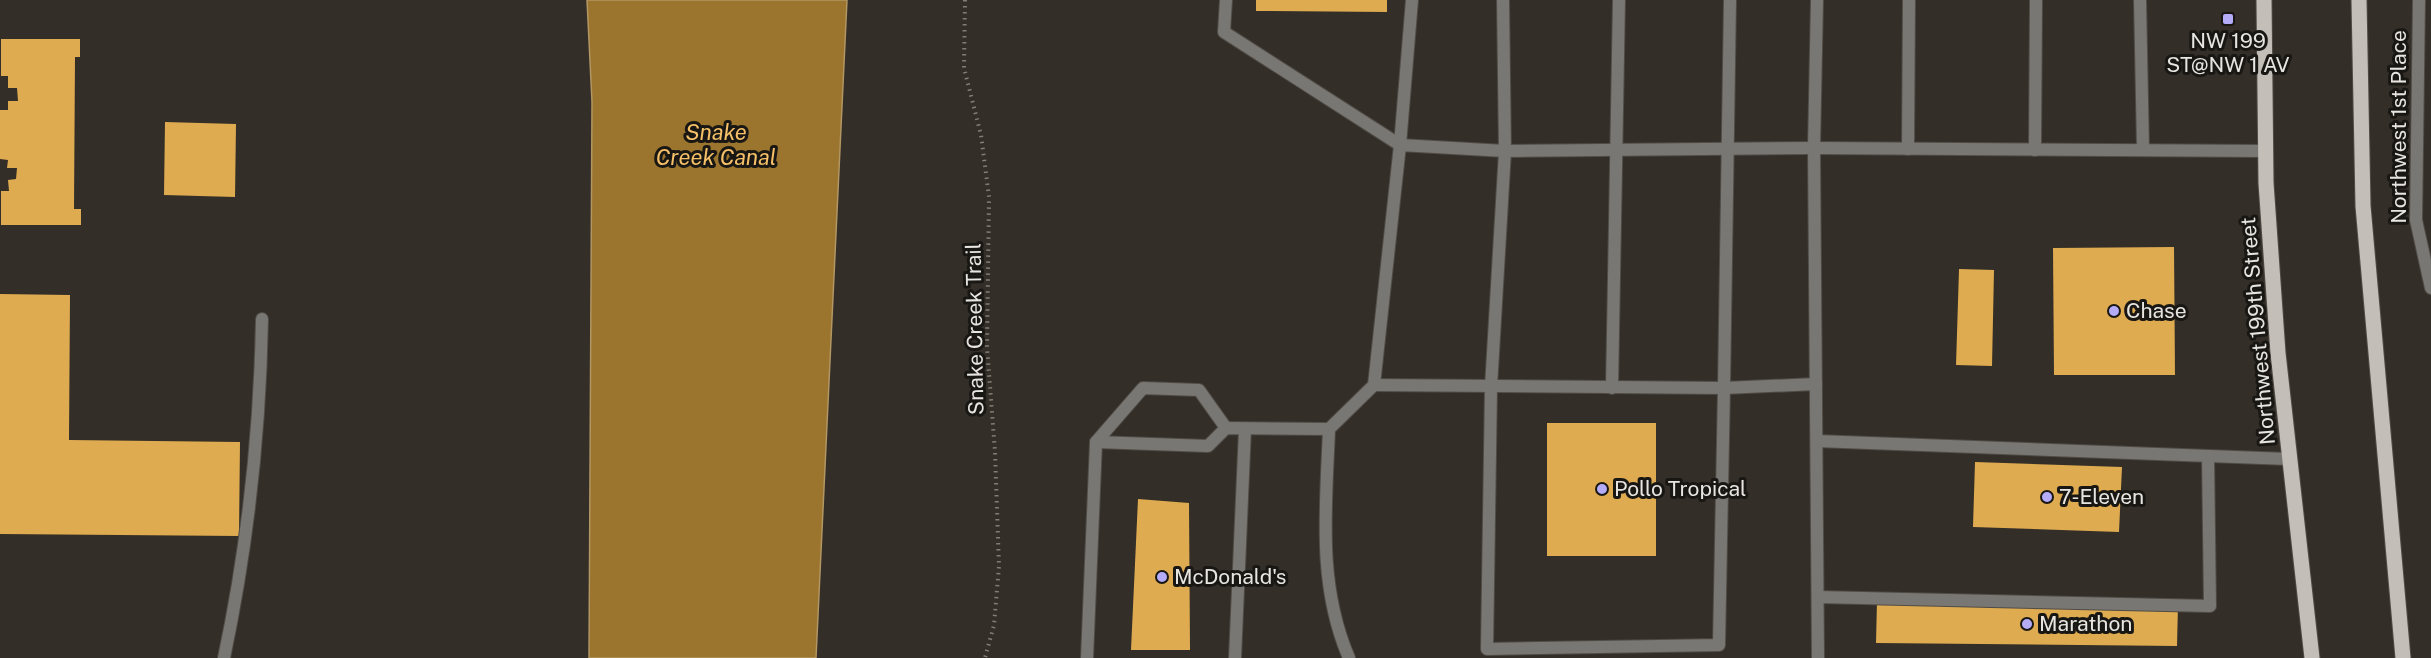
<svg xmlns="http://www.w3.org/2000/svg" width="2431" height="658" viewBox="0 0 2431 658" font-family="'Public Sans',sans-serif">
	<rect width="100%" height="100%" fill="#332e27"/>
	<polygon fill="#9b742e" stroke="#b29663" stroke-width="1.5" points="587,0 847,0 816,658 589,658 592,102"/>
	<g fill="#dfab50">
		<polygon points="1256,0 1387,0 1387,12 1256,11"/>
		<polygon points="1,39 80,39 80,57 75,57 74,209 81,209 81,225 1,225 1,191 9,191 8,180 16,179 17,168 7,168 8,160 0,159 0,110 8,110 8,101 18,101 17,88 8,88 8,76 1,76"/>
		<polygon points="165,122 236,124 235,197 164,195"/>
		<polygon points="2174,247 2175,375 2054,375 2053,248"/>
		<polygon points="1959,269 1994,270 1992,366 1956,365"/>
		<polygon points="0,294 70,295 69,440 240,442 239,536 0,534"/>
		<rect x="1547" y="423" width="109" height="133"/>
		<polygon points="1975,462 2122,467 2119,532 1973,527"/>
		<polygon points="1138,499 1189,503 1190,650 1131,650"/>
		<polygon points="1877,601 2178,605 2177,646 1876,643"/>
	</g>
	<g fill="none" stroke-linecap="round" stroke-linejoin="round">
		<defs>
			<g id="lane">
				<polyline points="1226,0 1224,32 1400,145 1412,0"/>
				<polyline points="1503,0 1505,151 1491,387 1487,649 1719,645 1724,388 1816,384"/>
				<polyline points="1817,0 1814,148 1818,658"/>
				<polyline points="2140,0 2143,149"/>
				<polyline points="1908,149 1909,0"/>
				<polyline points="2035,150 2036,0"/>
				<polyline points="1374,385 1724,388 1730,0"/>
				<polyline points="1612,388 1619,0"/>
				<polyline points="1817,441 2290,459"/>
				<polyline points="1096,442 1208,446 1226,428 1329,429"/>
				<polyline points="1818,597 2210,606 2208,456"/>
				<path d="M224 658C248 544 260 436 262 319"/>
				<polyline points="1087,658 1096,442 1143,388 1199,390 1226,428"/>
				<polyline points="1235,658 1245,429"/>
				<path d="M1349 658C1317 584 1326 507 1329 429L1374 385 1400 145 1505 151 1814 148 2266 151"/>
			</g>
			<polyline id="street" points="2419,0 2416,220 2431,288"/>
			<g id="primary">
				<polyline points="2264,0 2266,183 2278,353 2312,658"/>
				<polyline points="2359,0 2363,206 2403,658"/>
			</g>
		</defs>
		<use href="#lane" stroke="#504b45" stroke-width="14"/>
		<use href="#street" stroke="#504b45" stroke-width="14"/>
		<use href="#primary" stroke="#504b45" stroke-width="17"/>
		<polyline stroke="#827e77" stroke-width="4" stroke-dasharray="1.5 4.5" stroke-linecap="butt" points="965,0 964,68 981,135 989,197 987,347 995,452 999,566 994,625 985,658"/>
		<use href="#lane" stroke="#797773" stroke-width="12"/>
		<use href="#street" stroke="#797773" stroke-width="12"/>
		<use href="#primary" stroke="#c3beb7" stroke-width="15"/>
	</g>
	<g fill="#b5acf8" stroke="#191714" stroke-width="2">
		<rect x="2222" y="13" width="12" height="12" rx="3"/>
		<circle cx="2114" cy="311" r="6"/>
		<circle cx="1602" cy="489" r="6"/>
		<circle cx="2047" cy="497" r="6"/>
		<circle cx="1162" cy="577" r="6"/>
		<circle cx="2027" cy="624" r="6"/>
	</g>
	<g text-anchor="middle" stroke-width="6" stroke-linejoin="round" paint-order="stroke">
		<g font-size="21" fill="#e8e5e0" stroke="#191714" text-anchor="start">
			<text x="2228" y="48" text-anchor="middle">NW 199<tspan x="2228" dy="24">ST@NW 1 AV</tspan></text>
			<text x="2126" y="318">Chase</text>
			<text x="1614" y="496">Pollo Tropical</text>
			<text x="2059" y="504">7-Eleven</text>
			<text x="1174" y="584">McDonald's</text>
			<text x="2039" y="631">Marathon</text>
		</g>
		<g font-size="21" fill="#e8e5e0" stroke="#191714">
			<text transform="translate(2399 127) rotate(-90)" y="7">Northwest 1st Place</text>
			<text transform="translate(975 329) rotate(-91)" y="7">Snake Creek Trail</text>
			<text transform="translate(2258 331) rotate(-95)" y="7">Northwest 199th Street</text>
		</g>
		<g font-size="22" font-style="italic" fill="#f6c168" stroke="#191714">
			<text x="716" y="140">Snake<tspan x="716" dy="25">Creek Canal</tspan></text>
		</g>
	</g>
</svg>
